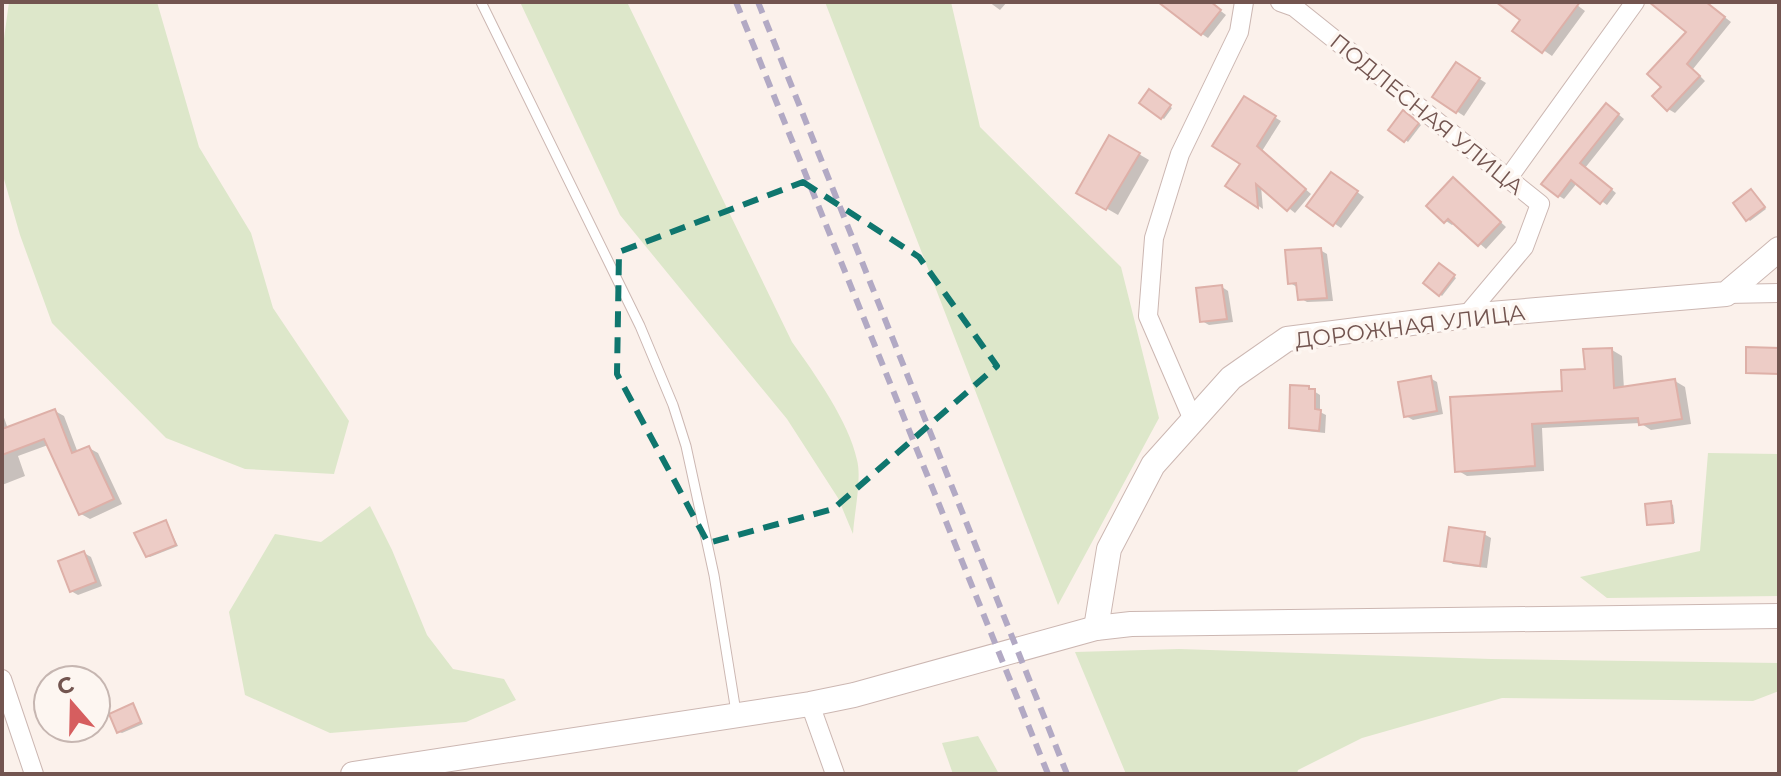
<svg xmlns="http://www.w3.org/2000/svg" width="1781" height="776" viewBox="0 0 1781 776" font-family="Montserrat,sans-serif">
	<rect width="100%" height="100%" fill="#fbf1eb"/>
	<g fill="#dde7ca">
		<polygon points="9,2 157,2 199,147 251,233 273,308 349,421 334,474 245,469 166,438 52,323 20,235 2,172 2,53"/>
		<path d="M520 2H627L792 342C815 374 849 422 857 460 862 479 854 514 853 534L838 498 787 419 620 215Z"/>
		<polygon points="825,2 951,2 980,127 1121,267 1159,418 1058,605"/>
		<polygon points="1708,453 1779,454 1779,596 1607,598 1580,577 1700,551"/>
		<polygon points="370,506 392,550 427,635 453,669 504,679 516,700 466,722 330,733 245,695 229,612 275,534 321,542"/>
		<polygon points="1179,649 1491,659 1779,663 1779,691 1753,701 1502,698 1362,738 1298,770 1297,774 1126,774 1075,652"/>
		<polygon points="978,736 999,774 953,774 942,743"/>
	</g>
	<g fill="#0003">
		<polygon points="989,2 1007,2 1000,10"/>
		<polygon points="1175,2 1209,2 1226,15 1208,38 1202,34"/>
		<polygon points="1498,2 1573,2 1585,11 1552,56 1514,30 1522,19"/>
		<polygon points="1672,2 1705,2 1731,22 1693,69 1705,81 1675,113 1668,109 1664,87 1689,32"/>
		<polygon points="1456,64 1486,83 1464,116 1435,97"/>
		<polygon points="1149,91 1172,108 1164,119 1141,103"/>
		<polygon points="1244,99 1281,121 1262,151 1311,194 1295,213 1261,186 1263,209 1228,185 1243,163"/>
		<polygon points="1612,109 1624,119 1585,168 1616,193 1607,205 1577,183 1564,199 1559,196"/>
		<polygon points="1404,112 1421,125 1408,142 1391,129"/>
		<polygon points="1110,137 1149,160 1118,215 1078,192"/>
		<polygon points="1338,178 1364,197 1341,228 1309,206"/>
		<polygon points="1454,179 1506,227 1486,249 1455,222 1452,225 1446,221 1429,206"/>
		<polygon points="1751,191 1766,209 1750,221 1748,219"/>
		<polygon points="1320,250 1327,254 1333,301 1307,302 1300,298 1297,287 1290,283"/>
		<polygon points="1439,265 1456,278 1442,296 1425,283"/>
		<polygon points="1222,287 1228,291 1233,322 1209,325 1202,321"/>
		<polygon points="1612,350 1622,356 1624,389 1675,381 1685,387 1691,424 1651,430 1640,423 1542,428 1544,471 1467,476 1457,470 1564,392"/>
		<polygon points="1430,378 1437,382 1443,414 1413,420 1406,416"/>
		<polygon points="1309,388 1320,395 1320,412 1326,415 1325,433 1297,430 1291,426"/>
		<polygon points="55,411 64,416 78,453 89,448 98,453 122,504 90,519 81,514 48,445 18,456 25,476 2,485 2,412 8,429"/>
		<polygon points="1670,503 1673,505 1675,523 1649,524"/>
		<polygon points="166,522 178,546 150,557 147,556"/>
		<polygon points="1484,534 1491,538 1487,568 1453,564 1446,560"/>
		<polygon points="84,553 91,557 102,586 78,595 71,591"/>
		<polygon points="96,684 108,713 96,718"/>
		<polygon points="133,706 143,724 122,733 119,732"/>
	</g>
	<g fill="#edccc6" stroke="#deb0a8" stroke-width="2">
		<polygon points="1158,2 1211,2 1221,10 1201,35"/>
		<polygon points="1496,2 1580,2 1542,53 1512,31 1520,20"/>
		<polygon points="1649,2 1706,2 1725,17 1687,64 1700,76 1667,111 1652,96 1661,87 1647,74 1686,32"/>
		<polygon points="1456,62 1480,78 1456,113 1432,97"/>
		<polygon points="1149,89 1171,105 1161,119 1139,103"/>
		<polygon points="1244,96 1276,116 1257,146 1306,189 1287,211 1256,184 1258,208 1225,186 1240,164 1212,146"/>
		<polygon points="1606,103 1619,114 1580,163 1612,189 1600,204 1571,180 1558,197 1541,184"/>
		<polygon points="1403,110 1419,123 1404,142 1388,130"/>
		<polygon points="1109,135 1140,153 1106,210 1076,193"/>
		<polygon points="1331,172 1358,191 1333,226 1306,206"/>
		<polygon points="1453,177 1501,222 1478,246 1448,219 1444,223 1426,206"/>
		<polygon points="1751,189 1765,207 1746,221 1733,203"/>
		<polygon points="1321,248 1327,298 1298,300 1296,283 1288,284 1285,250"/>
		<polygon points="1439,263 1455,275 1439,296 1423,283"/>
		<polygon points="1222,285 1227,319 1200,322 1196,288"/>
		<polygon points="1746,347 1779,348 1779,374 1746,373"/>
		<polygon points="1612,348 1614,388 1675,379 1682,419 1639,425 1638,418 1532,424 1535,466 1455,472 1450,397 1562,391 1561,370 1585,369 1583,349"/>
		<polygon points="1431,376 1437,411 1404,417 1398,382"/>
		<polygon points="1290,385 1309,386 1309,389 1315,389 1315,409 1321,410 1319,431 1289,428"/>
		<polygon points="55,409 72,453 89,446 114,499 79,515 44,439 2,455 2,429"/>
		<polygon points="1671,501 1673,523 1647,525 1645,504"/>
		<polygon points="166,520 176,545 146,557 134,533"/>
		<polygon points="1449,527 1485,532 1480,566 1444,561"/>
		<polygon points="84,551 96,582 70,592 58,561"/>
		<polygon points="133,703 141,722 117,733 109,714"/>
	</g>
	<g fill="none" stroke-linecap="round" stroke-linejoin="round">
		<defs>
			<polyline id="service" points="481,2 640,326 673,405 686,446 714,575 736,712"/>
			<g id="minor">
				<polyline points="1280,2 1294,7 1540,204 1524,247 1466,316"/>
				<polyline points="1509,177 1635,2"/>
				<polyline points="1726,294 1779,293"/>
				<polyline points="1193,420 1148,316 1154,238 1180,154 1239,32 1244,2"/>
				<polyline points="2,679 34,774"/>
				<polyline points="810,704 835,774"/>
			</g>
			<g id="tertiary">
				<polyline points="1096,628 1109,549 1153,465 1231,378 1287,339 1466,316 1726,294 1779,249"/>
				<polyline points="353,774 810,704 854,695 1096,628 1131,624 1779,616"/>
			</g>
		</defs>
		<use href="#service" stroke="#ccb7b2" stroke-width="11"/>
		<use href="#minor" stroke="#ccb7b2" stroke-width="20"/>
		<use href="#tertiary" stroke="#ccb7b2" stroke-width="26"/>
		<use href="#service" stroke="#fff" stroke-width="9"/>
		<use href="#minor" stroke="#fff" stroke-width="18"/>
		<use href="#tertiary" stroke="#fff" stroke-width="24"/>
		<g stroke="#b2a9c4" stroke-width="6" stroke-dasharray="12 8" stroke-linecap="butt">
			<polyline points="736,2 1048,774"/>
			<polyline points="758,2 1067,774"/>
		</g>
	</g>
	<path fill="none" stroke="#0f766e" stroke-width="6" stroke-dasharray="16 10" stroke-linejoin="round" d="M803 182 919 257 997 366 833 509 708 543 617 374 619 252Z"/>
	<g text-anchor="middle" stroke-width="7" stroke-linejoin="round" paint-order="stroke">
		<g font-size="22" fill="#735550" stroke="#fdf6f1">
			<text transform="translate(1427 114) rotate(39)" y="8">ПОДЛЕСНАЯ УЛИЦА</text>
			<text transform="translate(1410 326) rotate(-7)" y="8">ДОРОЖНАЯ УЛИЦА</text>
		</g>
	</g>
	<rect width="1781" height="776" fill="none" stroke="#735550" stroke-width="8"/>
	<g transform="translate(72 704) rotate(340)"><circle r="38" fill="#fdf6f1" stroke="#c6b6b1" stroke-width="2"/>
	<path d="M0-6L14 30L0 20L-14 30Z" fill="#d65e5f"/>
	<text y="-12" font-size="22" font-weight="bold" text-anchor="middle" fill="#735550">С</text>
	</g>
</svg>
